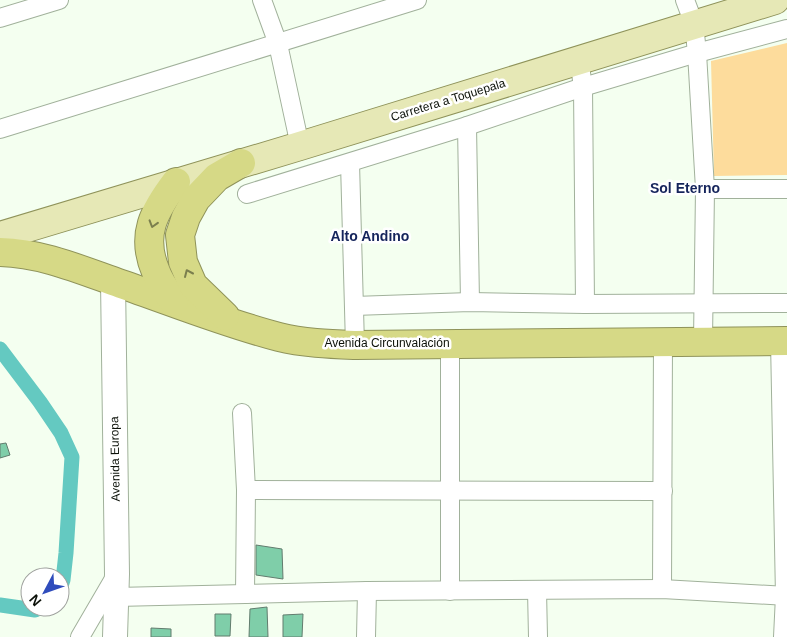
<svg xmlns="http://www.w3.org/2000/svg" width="787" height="637" viewBox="0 0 787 637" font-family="Helvetica,sans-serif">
	<rect width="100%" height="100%" fill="#f4fff0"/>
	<polygon fill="#fddc9c" points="787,43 787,175 714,176 711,61"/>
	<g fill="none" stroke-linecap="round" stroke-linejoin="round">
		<g stroke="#64c9c1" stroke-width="15">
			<polyline points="0,349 40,402 61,433 72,457 66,553 63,580 60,589"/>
			<polyline points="0,605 35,610 41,607"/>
		</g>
	</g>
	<g fill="#7fcea9" stroke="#627c6e">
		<polygon points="6,443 10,455 0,458 0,444"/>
		<polygon points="256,545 282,549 283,579 256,575"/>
		<polygon points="267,607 268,637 249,637 250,609"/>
		<polygon points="215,614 231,614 230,636 215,636"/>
		<polygon points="303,614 302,637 283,637 283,615"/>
		<polygon points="151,628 171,629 171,637 151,637"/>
	</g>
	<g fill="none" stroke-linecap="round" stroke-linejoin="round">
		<defs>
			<g id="street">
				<polyline points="262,0 278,44 300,146"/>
				<polyline points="685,0 694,24 697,53 705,189 703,341"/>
				<polyline points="0,18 59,0"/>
				<polyline points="579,59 583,87 585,304"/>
				<polyline points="467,126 470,302"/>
				<polyline points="0,129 417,0"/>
				<polyline points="350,163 355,345"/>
				<polyline points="705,189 787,189"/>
				<polyline points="247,194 467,126 583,87 697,53 787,29"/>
				<polyline points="354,306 470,302 585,304 787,303"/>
				<polyline points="780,341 785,596 783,637"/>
				<polyline points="242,413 246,490 245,594"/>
				<polyline points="246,490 663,491"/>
				<polyline points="662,589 663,341"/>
				<polyline points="537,590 538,637"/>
				<polyline points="450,591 450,343"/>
				<polyline points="116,597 367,591 662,589 787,596"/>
				<polyline points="80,637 115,577"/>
				<polyline points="366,637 367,591"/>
			</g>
			<polyline id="secondary" points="113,281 117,574 115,637"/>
			<polyline id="primary" points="0,236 300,146 775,0"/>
			<g id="highway">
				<path d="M0 252C42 253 81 270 121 284 173 302 225 323 279 337 303 343 330 344 355 345L787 341"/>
				<path d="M174 302C168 293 160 283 156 272 140 235 154 211 176 182"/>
				<polyline points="225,316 193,285 183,262 180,235 186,217 196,199 217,177 241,163"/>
			</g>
		</defs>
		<use href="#street" stroke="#a1b19b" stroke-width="20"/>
		<use href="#secondary" stroke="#a1b19b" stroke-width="26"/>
		<use href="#primary" stroke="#8f935a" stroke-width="30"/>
		<use href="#highway" stroke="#8f935a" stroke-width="30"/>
		<use href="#street" stroke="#fff" stroke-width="18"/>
		<use href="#secondary" stroke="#fff" stroke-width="24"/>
		<use href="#primary" stroke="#e6e8b6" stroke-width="28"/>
		<use href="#highway" stroke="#d6d986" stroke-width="28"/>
	</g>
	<defs><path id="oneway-chevron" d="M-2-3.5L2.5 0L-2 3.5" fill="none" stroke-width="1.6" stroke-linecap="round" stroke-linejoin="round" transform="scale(1.25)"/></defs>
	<g stroke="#7b7f4e">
		<use href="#oneway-chevron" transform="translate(153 224) rotate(107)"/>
		<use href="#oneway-chevron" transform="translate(188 273) rotate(-114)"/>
	</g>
	<g text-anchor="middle" stroke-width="5" stroke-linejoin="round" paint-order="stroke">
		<g font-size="12" fill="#0c1109" stroke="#fff">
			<text transform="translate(448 100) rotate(-17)" y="4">Carretera a Toquepala</text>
			<text x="387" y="347">Avenida Circunvalación</text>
			<text transform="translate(115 459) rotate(-91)" y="4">Avenida Europa</text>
		</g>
		<g font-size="14" font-weight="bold" fill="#15245b" stroke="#fff">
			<text x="685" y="193">Sol Eterno</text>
			<text x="370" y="241">Alto Andino</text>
		</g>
	</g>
	<g transform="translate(45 592) rotate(229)"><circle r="24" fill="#ffffff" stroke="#9ea09d"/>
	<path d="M0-4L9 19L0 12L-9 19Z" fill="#2f4cbc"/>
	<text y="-8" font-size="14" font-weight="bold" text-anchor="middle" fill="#0c1109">N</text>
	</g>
</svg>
